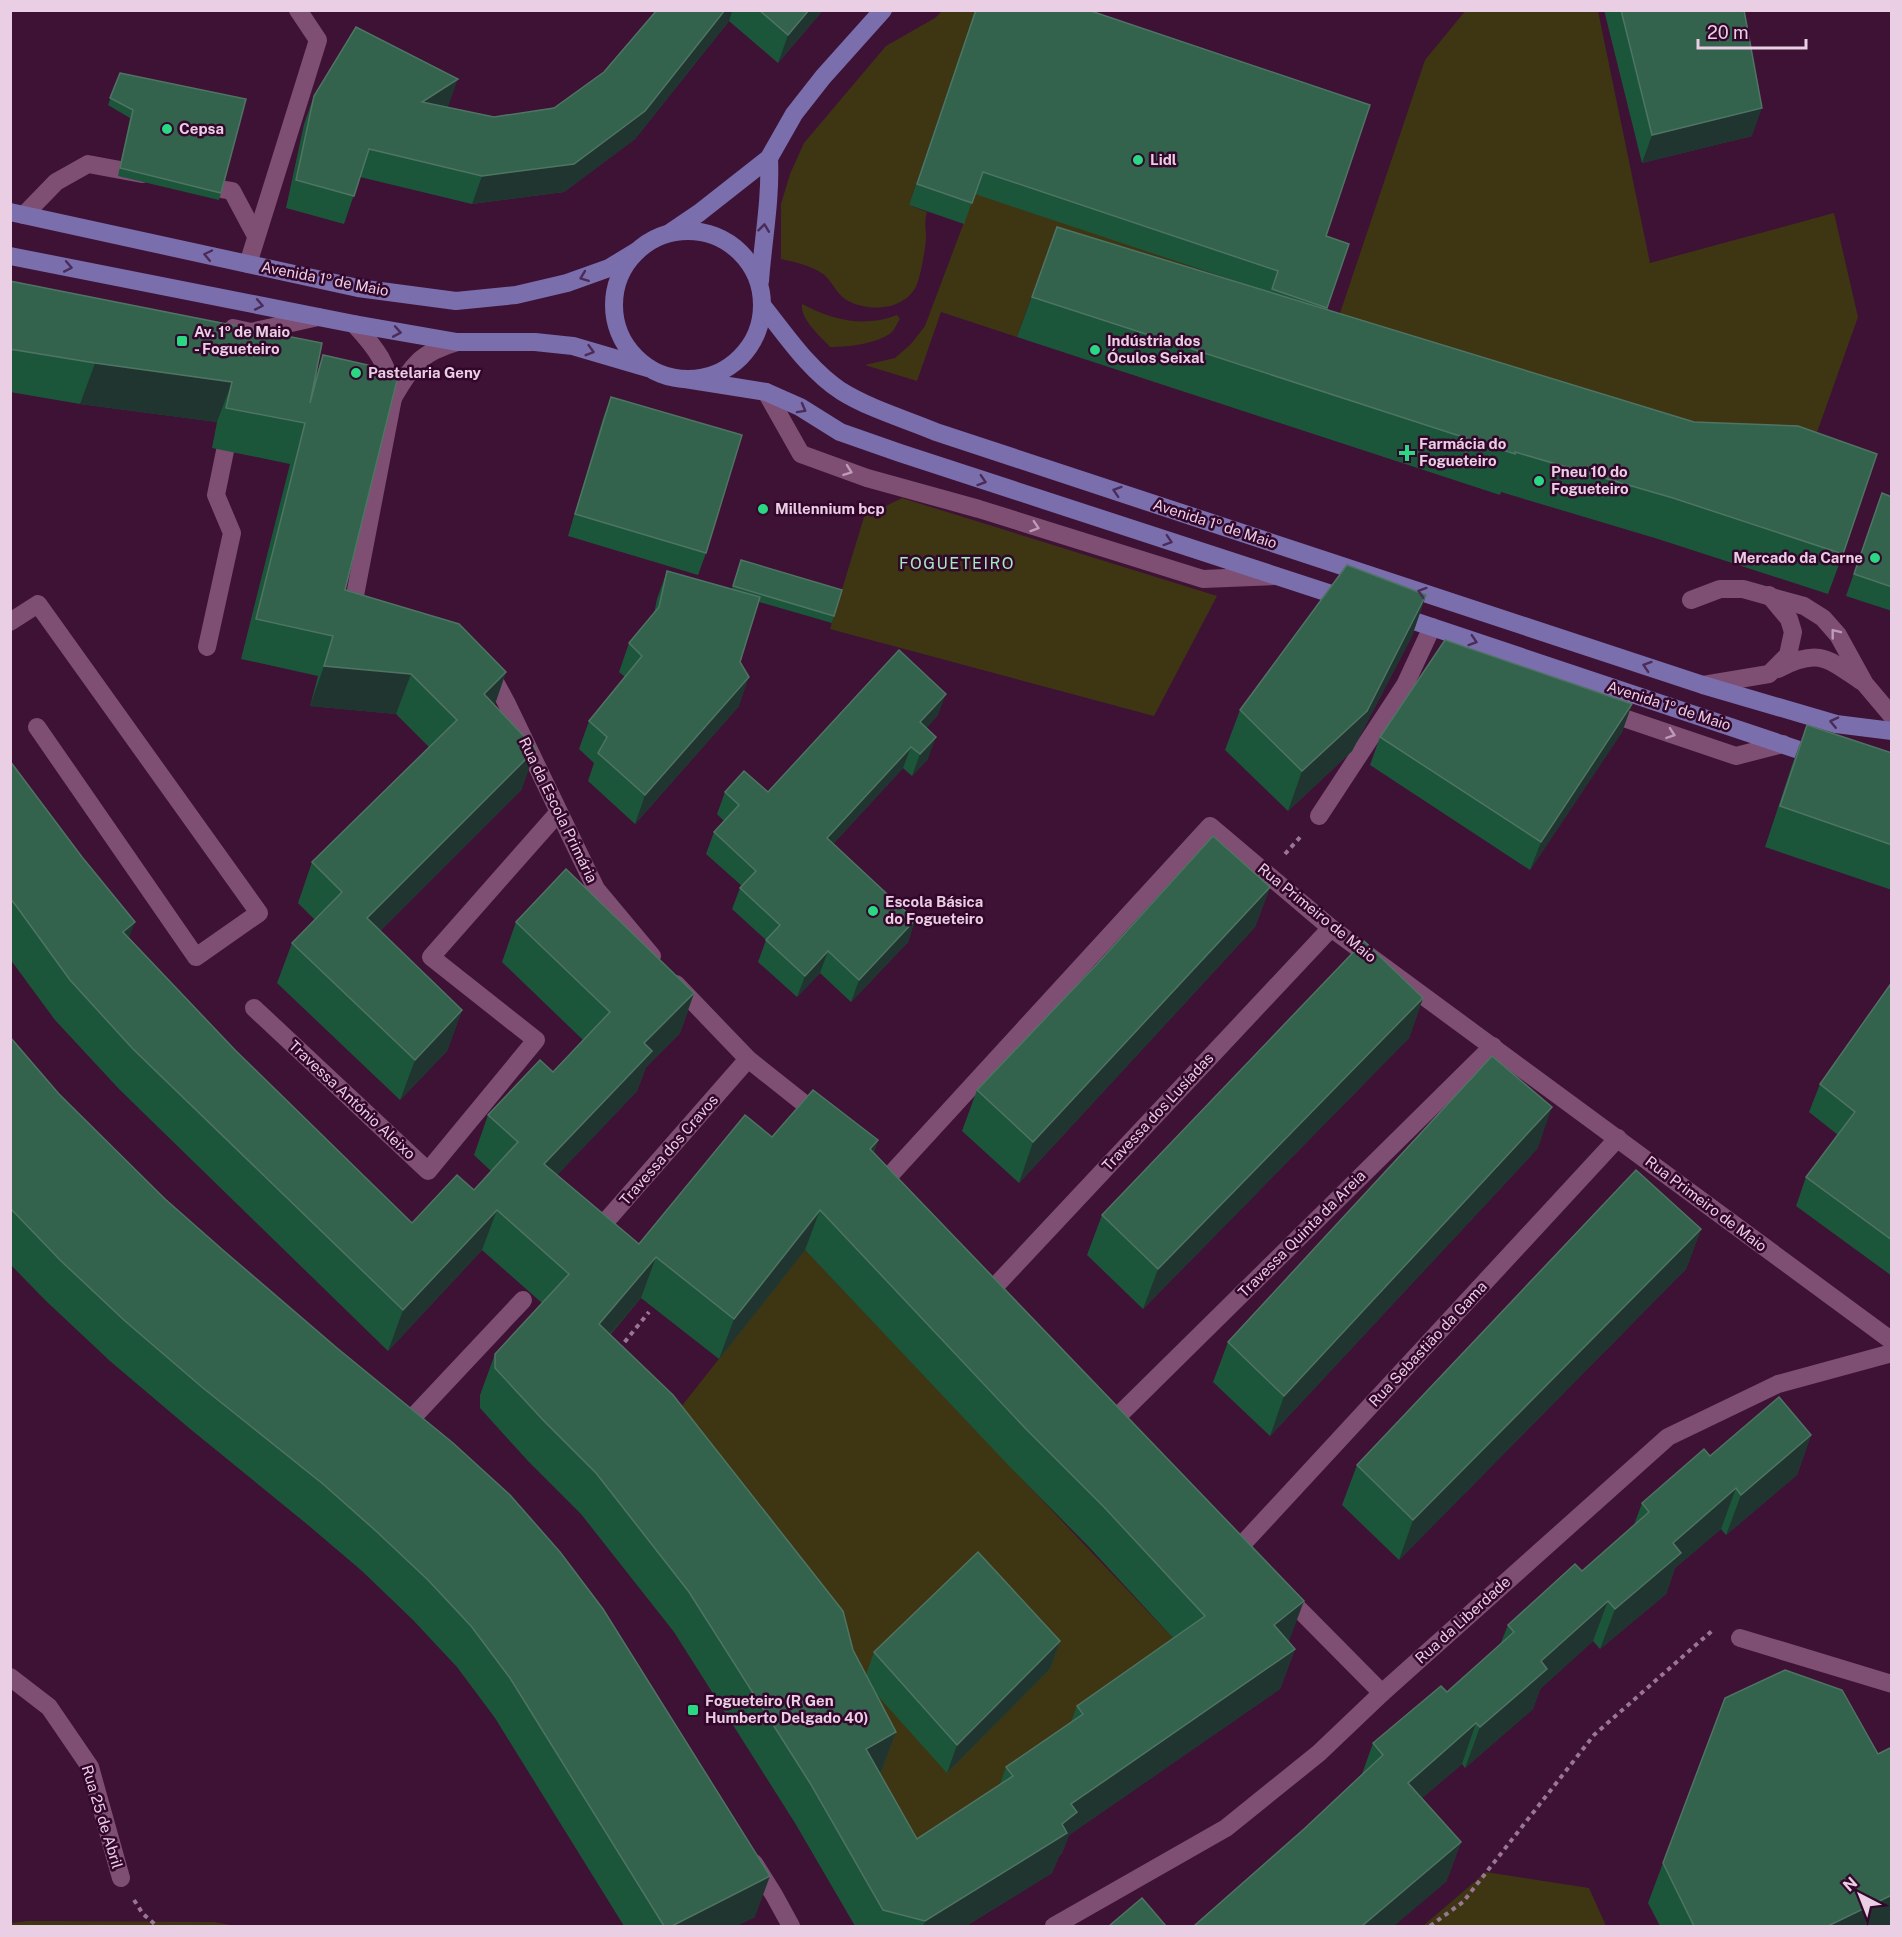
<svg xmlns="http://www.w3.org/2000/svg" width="1902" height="1937" viewBox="0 0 1902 1937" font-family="'Public Sans',sans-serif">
	<rect width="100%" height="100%" fill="#3d1235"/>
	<g fill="#3e3613">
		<polygon points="1466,10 1598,11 1650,263 1834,213 1858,317 1799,483 1330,343 1425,60"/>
		<path d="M942 11H975L909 205 927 212C924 221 926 229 926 239 925 250 921 274 917 284 906 311 867 313 845 299 835 292 831 278 820 272 808 265 795 262 781 259V204L790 174 804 143 886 46 935 18Z"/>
		<polygon points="975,193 1270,293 1042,267 1017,337 941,312 917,381 865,365 895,358 911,344 925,326"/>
		<path d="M802 304C833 320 864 328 897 315L900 319C897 323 895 329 892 332 878 344 847 347 830 347 820 336 800 319 802 304Z"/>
		<polygon points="902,498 1217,596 1154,716 830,629 864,517"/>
		<polygon points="805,1250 1190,1656 903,1880 658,1436"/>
		<polygon points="1486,1872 1589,1888 1606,1926 1423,1926"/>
		<polygon points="28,1921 214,1922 236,1926 11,1926 11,1923"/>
	</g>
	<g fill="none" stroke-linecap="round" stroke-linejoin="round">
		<g stroke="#997692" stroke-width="4" stroke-dasharray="4.5 4.5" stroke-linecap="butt">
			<polyline points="1285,854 1302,835"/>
			<polyline points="619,1349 649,1312"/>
			<polyline points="134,1900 143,1914 157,1926"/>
			<polyline points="1430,1926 1463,1902 1594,1735 1714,1629"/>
		</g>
		<g stroke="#7e4e73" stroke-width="18">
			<polyline points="198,185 232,191 256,236"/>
			<polyline points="24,215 56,182 88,164 142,174"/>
			<polyline points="248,264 318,40 298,10"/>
			<polyline points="233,328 251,332 318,317"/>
			<polyline points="766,392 801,454 867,478 979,509 1203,579 1275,576"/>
			<path d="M393 398C412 366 419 353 457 342"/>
			<polyline points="1691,600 1720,589 1743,589 1804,606 1823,618 1838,635 1865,684 1892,716"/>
			<path d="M351 616 393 398C389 365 377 349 354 324"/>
			<polyline points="10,622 38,604 259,913 196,957 37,727"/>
			<polyline points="207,647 232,533 216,495 225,451"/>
			<path d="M1778 669C1818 648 1827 658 1861 681"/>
			<polyline points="485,671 494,680 506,702 596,889 652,956"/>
			<polyline points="1703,685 1769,674 1788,655 1793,632 1789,619 1769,595"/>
			<polyline points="1606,712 1736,756 1783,744"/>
			<polyline points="1319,816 1405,685 1432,627"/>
			<polyline points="676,984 748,1059 821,1117"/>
			<polyline points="254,1008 428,1171 536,1040 431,957 558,813"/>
			<polyline points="892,1173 1210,826 1331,928 1892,1341"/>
			<polyline points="593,1236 748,1059"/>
			<polyline points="986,1296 1331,928"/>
			<polyline points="415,1415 523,1300"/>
			<polyline points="1112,1422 1493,1046"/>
			<polyline points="1238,1549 1618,1138"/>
			<polyline points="1284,1594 1382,1693"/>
			<polyline points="1740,1638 1892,1684"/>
			<polyline points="10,1677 49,1707 90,1767 121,1878"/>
			<polyline points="754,1863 774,1895 791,1926"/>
			<polyline points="1054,1926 1226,1828 1319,1753 1382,1693 1668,1437 1778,1384 1892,1353"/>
		</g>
		<g stroke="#7a6ead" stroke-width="18">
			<polyline points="10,212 358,288 456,301 516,295 567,283 609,268 637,251"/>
			<circle cx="688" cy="305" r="74"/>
			<polyline points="671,232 699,213 769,158 794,114 823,77 883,10"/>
			<polyline points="10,256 354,324 457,342 535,342 573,346 648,368"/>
			<path d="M760 281C763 240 771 199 769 158"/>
			<path d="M762 305C786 335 809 370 841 391 870 409 905 419 936 432L1703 685 1836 724 1892 731"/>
			<polyline points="685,379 766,392 800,407 840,432 900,453 1350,600"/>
			<polyline points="1393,614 1820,757"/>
		</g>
	</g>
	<g fill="#1c563a" fill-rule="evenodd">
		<polygon points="732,10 823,10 778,63 729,21"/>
		<polygon points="975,10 1088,10 1326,236 1349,244 1327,309 1843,554 1828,594 1658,539 1501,492 1500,495 1017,337 1057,227 1250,286 975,194 964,224 909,205"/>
		<polygon points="1604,10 1744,10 1752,136 1642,163"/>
		<polygon points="729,21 635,139 564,192 472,204 360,177 344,224 286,208 304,124 314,96 447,107 494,117 554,108"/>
		<polygon points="120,73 221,193 219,200 118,176 130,118 108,105"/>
		<polygon points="10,281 316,375 323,355 345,590 506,672 494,706 522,789 380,931 462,1010 447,1051 400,1100 277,983 292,943 315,920 298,903 312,862 429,747 396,714 310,706 318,676 241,659 290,464 212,448 217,422 80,404 10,392"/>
		<polygon points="611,397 706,553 698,575 568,536 603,418"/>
		<polygon points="1882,493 1892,497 1892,611 1846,596"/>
		<polygon points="741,560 834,616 832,623 759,602 740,662 739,706 635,824 588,781 594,763 579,749 589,721 625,677 619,672 629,643 654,614 657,599 667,571 732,589"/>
		<polygon points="1426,595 1412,636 1352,751 1288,811 1225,750 1240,710"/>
		<polygon points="1632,704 1622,732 1530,870 1370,765 1380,737"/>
		<polygon points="938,715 926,728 928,759 912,776 903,768 833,844 915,920 908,942 851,1002 820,973 797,997 758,962 766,940 732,909 740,888 742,886 706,854 714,832 724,821 717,814 725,792 768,792"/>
		<polygon points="1807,725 1892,753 1892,890 1765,847 1792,765"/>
		<path d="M10 761 129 938 235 1050 412 1223 474 1190 491 1171 474 1155 488 1115 553 1072 583 1040 502 962 516 922 694 993 680 1033 646 1067 637 1091 557 1175 639 1244 772 1137 878 1140 874 1152 1295 1649 1280 1689 1069 1835 1062 1853 1059 1856 1052 1873 966 1926H855L795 1823 674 1632 581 1514 528 1461 480 1408V1395L495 1354 542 1303 482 1250 388 1351 119 1089 55 1020 10 959ZM805 1250 1012 1469 1089 1547 1173 1638 1077 1706 1071 1722 1006 1767 1000 1784 917 1839 880 1773 881 1772 896 1732 877 1695 947 1773 1050 1669 1060 1641 874 1652 866 1675 853 1650 610 1335 641 1298 719 1359Z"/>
		<polygon points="1270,887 1255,927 1019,1183 962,1131 977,1090"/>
		<polygon points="1892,982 1892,1276 1796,1206 1806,1177 1838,1135 1809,1112 1820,1084"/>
		<polygon points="1423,998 1409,1038 1143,1309 1087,1255 1102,1215"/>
		<polygon points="10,1037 755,1917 736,1926 624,1926 495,1718 457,1667 413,1620 362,1571 308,1525 189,1428 110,1361 45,1300 10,1264"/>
		<polygon points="1538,1148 1270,1436 1213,1382 1228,1342"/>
		<polygon points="1701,1229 1686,1269 1399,1560 1342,1505 1357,1465"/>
		<polygon points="1811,1435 1797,1475 1726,1535 1721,1529 1675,1568 1666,1594 1600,1649 1593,1641 1540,1689 1533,1709 1465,1768 1462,1764 1422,1798 1461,1842 1446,1882 1304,1829 1362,1774 1373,1743 1447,1692 1500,1645 1508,1625 1582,1571 1634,1525 1642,1503 1710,1456"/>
		<polygon points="1663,1863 1892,1926 1660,1926 1648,1903"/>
	</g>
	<g fill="#203530">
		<polygon points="725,10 732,10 729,21 635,139 564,192 472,204 482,176"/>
		<polygon points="809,10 823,10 778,63 788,35"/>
		<polygon points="458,79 448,107 422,102"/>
		<polygon points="1762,108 1752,136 1642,163 1652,135"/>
		<polygon points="95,363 232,382 217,422 80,404"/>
		<polygon points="1426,595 1412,636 1352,751 1288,811 1302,771"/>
		<polygon points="324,666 411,674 396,714 310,706"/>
		<polygon points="506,672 492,713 484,694"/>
		<polygon points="749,677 739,706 635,824 645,795"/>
		<polygon points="946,694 938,715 912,744 920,722"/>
		<polygon points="1632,704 1622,732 1530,870 1541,842"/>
		<polygon points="936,737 928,759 912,776 920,754"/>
		<polygon points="911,747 903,768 819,859 827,838"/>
		<polygon points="536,749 522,789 353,958 367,918"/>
		<polygon points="1270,887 1255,927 1019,1183 1033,1142"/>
		<polygon points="915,920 908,942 851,1002 859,980"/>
		<polygon points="135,922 120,962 123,932"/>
		<polygon points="828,951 820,973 797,997 805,976"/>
		<polygon points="694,993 680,1033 646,1067 637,1091 529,1205 544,1164 644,1043"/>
		<polygon points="1423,998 1409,1038 1143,1309 1158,1269"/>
		<polygon points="462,1010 447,1051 400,1100 415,1060"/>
		<polygon points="1552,1107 1538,1148 1270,1436 1284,1396"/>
		<polygon points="878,1140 863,1181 870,1149"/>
		<polygon points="497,1210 482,1250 388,1351 403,1310"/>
		<polygon points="820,1210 805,1250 719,1359 734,1319"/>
		<polygon points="1701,1229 1686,1269 1399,1560 1413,1520"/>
		<polygon points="656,1257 641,1298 584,1364 599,1324"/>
		<polygon points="1811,1435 1797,1475 1726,1535 1741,1495"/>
		<polygon points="1736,1488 1721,1529 1675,1568 1666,1594 1600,1649 1615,1609 1673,1543"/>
		<polygon points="1304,1601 1289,1641 1259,1666 1274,1625"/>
		<polygon points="1608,1601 1593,1641 1540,1689 1533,1709 1465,1768 1480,1727 1541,1661"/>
		<polygon points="1060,1641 1050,1669 947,1773 957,1745"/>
		<polygon points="1295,1649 1280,1689 1069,1835 1062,1853 1059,1856 1052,1873 966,1926 923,1926 925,1921 1062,1824 1071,1804"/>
		<polygon points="1476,1723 1462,1764 1393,1823 1408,1783"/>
		<polygon points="896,1732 881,1772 852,1790 866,1749"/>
		<polygon points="1461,1842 1446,1882 1394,1926 1362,1926"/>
		<polygon points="770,1876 755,1917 736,1926 672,1926"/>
		<polygon points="1892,1895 1892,1926 1828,1926"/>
	</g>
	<g fill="#33634c" stroke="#4f7464" stroke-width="1.5" fill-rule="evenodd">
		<polygon points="657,10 725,10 645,111 574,164 482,176 369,149 354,196 296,180 314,96 356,27 458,79 422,102 494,117 554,108 604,72"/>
		<polygon points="759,10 809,10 788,35"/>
		<polygon points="976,10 1088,10 1370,105 1326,236 1349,244 1327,308 1272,289 1278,271 983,172 972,203 917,184"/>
		<polygon points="1621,10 1744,10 1762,108 1652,135"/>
		<polygon points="120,73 246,99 221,193 120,168 133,110 110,98"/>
		<polygon points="1057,227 1694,422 1798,426 1877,454 1843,554 1673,498 1515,452 1515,454 1032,297"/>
		<polygon points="10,281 322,343 310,403 323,355 399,372 345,590 459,624 506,672 484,694 536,749 367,918 462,1010 415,1060 292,943 342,892 312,862 457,720 411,674 324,666 333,636 256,619 305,423 226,408 232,382 95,363 10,349"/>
		<polygon points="611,397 742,435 706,553 575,514"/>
		<polygon points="1882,493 1892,497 1892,587 1854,574"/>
		<polygon points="741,560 842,590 834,616 733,586"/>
		<polygon points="1347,565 1426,595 1367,711 1302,771 1240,710"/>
		<polygon points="667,571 760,597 740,662 749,677 645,795 598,753 607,737 589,721 642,656 629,643 659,607"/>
		<polygon points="1445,640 1632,704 1541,842 1380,737"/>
		<polygon points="899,650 946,694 920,722 936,737 920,754 911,747 827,838 915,920 859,980 828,951 805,976 766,940 780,925 740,888 756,871 714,832 739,805 725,792 744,771 768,792"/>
		<polygon points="1807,725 1892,753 1892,845 1780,806"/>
		<path d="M10 761 82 857 135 922 123 932 235 1050 412 1223 457 1175 474 1190 518 1142 488 1115 540 1060 553 1072 610 1012 516 922 566 869 694 993 644 1043 652 1051 544 1164 639 1244 745 1115 772 1137 813 1090 878 1140 870 1149 1304 1601 1274 1625 1295 1649 1071 1804 1077 1812 1062 1824 1067 1833 925 1921 883 1910 810 1783 689 1592 596 1473 543 1420 495 1368V1354L569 1274 497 1210 403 1310 133 1049 70 980 17 907 10 898ZM820 1210 1026 1429 1104 1507 1205 1616 1077 1706 1083 1714 1006 1767 1013 1776 917 1839 866 1749 896 1732 853 1650 843 1611 673 1395 599 1324 656 1257 734 1319Z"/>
		<polygon points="1213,836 1270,887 1033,1142 977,1090 1097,964"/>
		<polygon points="1364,941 1423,998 1158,1269 1102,1215"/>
		<polygon points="1892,982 1892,1240 1806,1177 1855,1112 1820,1084"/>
		<polygon points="10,1037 59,1094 165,1199 224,1251 337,1348 453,1443 510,1495 560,1552 603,1609 770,1876 672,1926 664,1926 510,1678 471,1626 428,1580 376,1531 323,1484 203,1388 125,1321 60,1260 10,1208"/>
		<polygon points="1492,1056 1552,1107 1284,1396 1228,1342"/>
		<polygon points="1636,1170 1701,1229 1413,1520 1357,1465"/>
		<polygon points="1779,1397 1811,1435 1741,1495 1736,1488 1673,1543 1681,1553 1615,1609 1608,1601 1541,1661 1547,1669 1480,1727 1476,1723 1408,1783 1461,1842 1362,1926 1194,1926 1304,1829 1383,1755 1373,1743 1441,1686 1447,1692 1514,1632 1508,1625 1575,1564 1582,1571 1649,1512 1642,1503 1704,1449 1710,1456"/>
		<polygon points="978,1552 1060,1641 957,1745 874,1652"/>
		<polygon points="1785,1670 1842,1690 1878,1754 1892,1747 1892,1895 1828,1926 1694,1926 1663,1863 1725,1698"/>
		<polygon points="1142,1898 1166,1926 1109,1926"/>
	</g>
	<defs><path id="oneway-chevron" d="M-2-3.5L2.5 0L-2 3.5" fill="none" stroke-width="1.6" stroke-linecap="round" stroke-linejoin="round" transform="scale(1.5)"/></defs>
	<g stroke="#4b2b58">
		<use href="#oneway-chevron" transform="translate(764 228) rotate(-83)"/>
		<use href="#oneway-chevron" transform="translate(208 255) rotate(-168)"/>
		<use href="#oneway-chevron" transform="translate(68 267) rotate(11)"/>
		<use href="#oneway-chevron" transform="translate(584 277) rotate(159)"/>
		<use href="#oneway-chevron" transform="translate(259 305) rotate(11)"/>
		<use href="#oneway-chevron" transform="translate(397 332) rotate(10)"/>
		<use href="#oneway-chevron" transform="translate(590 351) rotate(16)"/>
		<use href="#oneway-chevron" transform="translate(802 409) rotate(29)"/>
		<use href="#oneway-chevron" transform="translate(982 481) rotate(18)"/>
		<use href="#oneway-chevron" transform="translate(1117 491) rotate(-162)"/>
		<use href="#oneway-chevron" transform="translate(1168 541) rotate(18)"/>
		<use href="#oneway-chevron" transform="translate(1422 592) rotate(-162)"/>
		<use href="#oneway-chevron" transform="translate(1473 641) rotate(18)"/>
		<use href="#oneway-chevron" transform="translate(1647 666) rotate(-162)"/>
		<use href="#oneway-chevron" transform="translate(1834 722) rotate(-167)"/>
	</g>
	<g stroke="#bf9bb6">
		<use href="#oneway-chevron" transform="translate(848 471) rotate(20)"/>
		<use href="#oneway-chevron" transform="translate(1035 527) rotate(18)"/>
		<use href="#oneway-chevron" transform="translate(1835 633) rotate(-128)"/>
		<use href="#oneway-chevron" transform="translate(1671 734) rotate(19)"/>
	</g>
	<g fill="#2ad884" stroke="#32072b" stroke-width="2">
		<circle cx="167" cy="129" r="6"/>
		<circle cx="1138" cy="160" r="6"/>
		<rect x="176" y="335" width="12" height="12" rx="3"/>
		<circle cx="1095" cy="350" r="6"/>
		<circle cx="356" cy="373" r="6"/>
		<path d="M1404 444h6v6h6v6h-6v6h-6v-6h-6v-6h6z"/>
		<circle cx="1539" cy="481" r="6"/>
		<circle cx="763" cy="509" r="6"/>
		<circle cx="1875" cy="558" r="6"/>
		<circle cx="873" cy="911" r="6"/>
		<rect x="687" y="1704" width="12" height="12" rx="3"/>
	</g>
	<g text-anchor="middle" stroke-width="5" stroke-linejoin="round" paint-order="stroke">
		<g font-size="15" font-weight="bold" fill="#eacee3" stroke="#32072b" text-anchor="start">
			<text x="179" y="134">Cepsa</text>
			<text x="1150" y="165">Lidl</text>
			<text x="194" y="337">Av. 1º de Maio<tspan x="194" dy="17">- Fogueteiro</tspan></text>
			<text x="1107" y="346">Indústria dos<tspan x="1107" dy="17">Óculos Seixal</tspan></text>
			<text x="368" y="378">Pastelaria Geny</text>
			<text x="1419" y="449">Farmácia do<tspan x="1419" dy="17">Fogueteiro</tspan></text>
			<text x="1551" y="477">Pneu 10 do<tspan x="1551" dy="17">Fogueteiro</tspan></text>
			<text x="775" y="514">Millennium bcp</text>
			<text x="1863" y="563" text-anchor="end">Mercado da Carne</text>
			<text x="885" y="907">Escola Básica<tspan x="885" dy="17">do Fogueteiro</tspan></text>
			<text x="705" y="1706">Fogueteiro (R Gen<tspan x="705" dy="17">Humberto Delgado 40)</tspan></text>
		</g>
		<g font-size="15" fill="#eacee3" stroke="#32072b">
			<text transform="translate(325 279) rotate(11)" y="5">Avenida 1º de Maio</text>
			<text transform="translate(1215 524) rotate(18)" y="5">Avenida 1º de Maio</text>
			<text transform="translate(1669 706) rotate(18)" y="5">Avenida 1º de Maio</text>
			<text transform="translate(558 810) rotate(64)" y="5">Rua da Escola Primária</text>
			<text transform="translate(1317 913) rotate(39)" y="5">Rua Primeiro de Maio</text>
			<text transform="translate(352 1100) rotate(43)" y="5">Travessa António Aleixo</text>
			<text transform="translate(1158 1112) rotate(-47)" y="5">Travessa dos Lusíadas</text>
			<text transform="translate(669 1150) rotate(-49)" y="5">Travessa dos Cravos</text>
			<text transform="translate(1706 1204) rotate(37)" y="5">Rua Primeiro de Maio</text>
			<text transform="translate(1302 1234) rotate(-45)" y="5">Travessa Quinta da Areia</text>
			<text transform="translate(1428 1344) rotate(-47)" y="5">Rua Sebastião da Gama</text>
			<text transform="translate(1463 1620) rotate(-42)" y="5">Rua da Liberdade</text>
			<text transform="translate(102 1817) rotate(73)" y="5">Rua 25 de Abril</text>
		</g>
		<g font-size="16" letter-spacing="1.5" fill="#a0ecbc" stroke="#32072b">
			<text x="957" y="569">FOGUETEIRO</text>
		</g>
	</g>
	<rect width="1902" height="1937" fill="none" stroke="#eacee3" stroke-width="24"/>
	<g transform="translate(1860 1895) rotate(318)" stroke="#32072b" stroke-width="4.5" paint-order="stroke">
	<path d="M0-4.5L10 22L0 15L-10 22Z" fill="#eacee3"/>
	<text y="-9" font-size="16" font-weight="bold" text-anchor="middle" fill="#eacee3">N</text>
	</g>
	<path d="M1698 39v9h108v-9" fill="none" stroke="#eacee3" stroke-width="3"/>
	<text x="1707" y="39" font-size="18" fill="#eacee3" stroke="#32072b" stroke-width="4.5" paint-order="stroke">20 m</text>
</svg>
